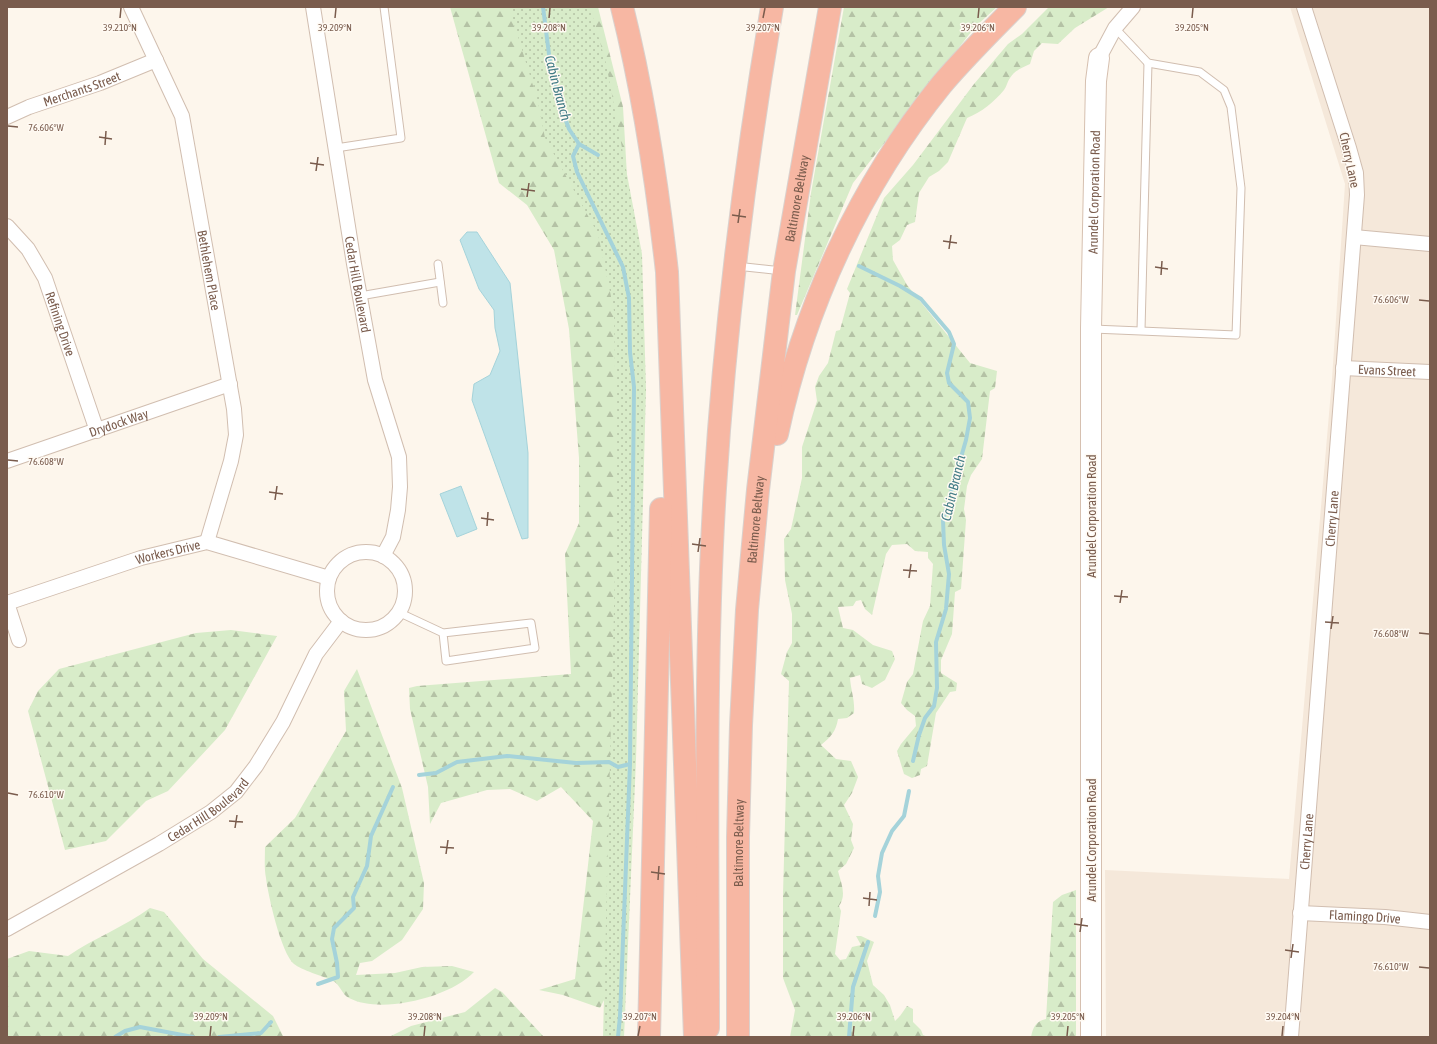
<svg xmlns="http://www.w3.org/2000/svg" width="1437" height="1044" viewBox="0 0 1437 1044" font-family="'Asap Condensed',sans-serif">
	<defs>
		<pattern id="forest-firs" width="22" height="20" patternUnits="userSpaceOnUse"><rect width="22" height="20" fill="#d8ecc9"/><path d="M5 1l3.5 6h-7zM16 11l3.5 6h-7z" fill="#b4c2a5"/></pattern>
		<pattern id="park-dots" width="8" height="8" patternUnits="userSpaceOnUse"><rect width="8" height="8" fill="#d8ecc9"/><path d="M2 2h.1M6 6h.1" fill="none" stroke="#b4c2a5" stroke-width="1.8" stroke-linecap="round"/></pattern>
	</defs>
	<rect width="100%" height="100%" fill="#fdf6ec"/>
	<polygon fill="#f5e8da" points="1290,7 1430,7 1430,1037 1106,1037 1105,870 1289,879 1332,379 1345,184"/>
	<g fill="url(#forest-firs)">
		<polygon points="450,7 598,7 623,107 642,433 607,994 600,1008 563,995 539,990 575,979 593,821 561,787 537,801 510,789 487,790 441,803 430,824 428,787 410,709 409,688 417,686 571,674 565,554 579,523 579,458 569,329 554,250 527,205 499,183"/>
		<polygon points="844,7 997,7 975,27 853,183 797,315 795,315 811,193"/>
		<path d="M1049 7H1109L1075 28 1058 44 1042 43 1034 51 1030 64C1022 68 1015 70 1010 78 1007 82 1007 86 1004 90 994 102 982 112 967 118L948 162 939 171 929 177 919 193 915 222 907 225 900 240 892 246 893 260 907 285 970 363 997 371 995 388 990 391 982 459 971 475 967 486 964 509 966 520 961 589 955 592 952 634 941 660V673L957 683 956 691 950 692 936 713 927 766 921 769 920 775 912 778 904 774 897 751 901 744 916 726 915 716 907 710 901 703 907 682 913 674 923 621 930 606 933 564 928 558V552L915 551 907 544 892 545 886 554 872 615 865 609 861 600 856 601 853 606 838 607 843 628 853 630 873 645 892 651 895 659 885 680 872 688 862 684 860 675 850 678C851 691 855 700 854 713L847 718 838 719C836 731 831 737 821 745L836 759 851 761 858 777 852 793 844 805 853 824 851 840 854 848 846 864 838 871C841 883 847 895 839 906L841 911 835 954 840 960 846 959 852 947 861 945 856 936H861L874 942 867 961 873 985 884 995 890 1005 895 1021 900 1016 907 1006 913 1009V1022L921 1030 923 1035 928 1037H790L795 1010 783 978V894L789 681 781 674 787 652 792 643V614L785 580 784 539 791 529 802 478V447L817 401 815 387 819 376 828 363 836 331 840 330 850 293 847 289 884 198 913 165 974 84 1008 44 1022 34Z"/>
		<polygon points="231,630 277,636 225,730 168,791 146,801 106,841 65,850 28,711 38,691 59,669 196,633"/>
		<path d="M357 669 402 788 424 883 423 909 402 940 372 961 360 963 356 975 395 973 422 967 452 966 474 972C451 997 381 1015 349 998 342 995 340 984 333 981 323 976 301 970 294 964 281 953 268 895 266 878 264 868 265 857 265 847L295 818 346 731 344 691Z"/>
		<path d="M1076 890V1037H1031C1033 1027 1036 1021 1046 1019L1053 902 1062 895Z"/>
		<path d="M150 908 164 912 203 959 273 1016 283 1036 286 1037H7V959L29 951 68 956C94 938 124 927 150 908Z"/>
		<polygon points="495,988 502,992 544,1037 389,1037 411,1026 465,1012"/>
	</g>
	<polygon fill="url(#park-dots)" points="509,7 590,7 606,63 642,254 646,389 636,760 624,1037 603,1037 617,489 614,311 598,234 545,138 538,102"/>
	<g fill="#bfe3e8" stroke="#a5d3da">
		<polygon points="467,232 477,232 510,283 528,453 528,538 522,539 472,400 474,384 490,375 500,351 495,328 494,310 479,289 460,240"/>
		<polygon points="461,486 477,529 457,537 440,494"/>
	</g>
	<g fill="none" stroke-linecap="round" stroke-linejoin="round">
		<g stroke="#a5d3da" stroke-width="4">
			<polyline points="543,7 550,62 558,99 569,129 579,144 598,155"/>
			<polyline points="579,144 573,156 577,172 623,267 629,298 630,352 634,387 630,764 620,1016 618,1037"/>
			<polyline points="859,266 900,286 921,299 949,332 954,344 947,373 949,383 968,402 970,418 966,440 943,520 944,545 949,574 946,609 936,642 937,688 934,706 925,718 919,735 913,761"/>
			<polyline points="419,775 436,773 457,762 507,756 576,763 609,762 618,767 630,764"/>
			<polyline points="875,916 880,892 878,876 882,853 892,831 904,816 909,791"/>
			<polyline points="318,984 338,977 337,963 332,939 334,928 354,908 353,897 367,866 371,836 393,787"/>
			<polyline points="115,1037 125,1031 140,1027 193,1037"/>
			<polyline points="219,1037 261,1033 271,1022"/>
			<polyline points="849,1037 853,987 868,942"/>
		</g>
		<defs>
			<g id="lane">
				<polyline points="336,148 401,138 384,7"/>
				<polyline points="438,264 443,303"/>
				<polyline points="736,266 782,271"/>
				<polyline points="360,296 440,282"/>
				<polyline points="1093,329 1236,335 1241,188 1231,107 1224,90 1200,72 1148,63 1115,28"/>
				<polyline points="1141,330 1148,63"/>
				<polyline points="398,612 443,633 531,623 535,648 446,661 443,633"/>
			</g>
			<g id="street">
				<path id="s1" d="M131 7 182 116 234 409 236 435 231 461 207 542"/>
				<path id="s2" d="M313 7 354 264 375 380 399 457 400 487 398 510 393 537 383 556"/>
				<polyline points="1099,58 1115,28 1133,7"/>
				<path id="s3" d="M7 117 29 107 100 83 156 60"/>
				<path id="s4" d="M7 226 28 249 45 278 97 431"/>
				<polyline points="1354,237 1430,244"/>
				<path id="s5" d="M1343 368 1430 372"/>
				<path id="s6" d="M7 461 230 384"/>
				<circle cx="366" cy="591" r="39"/>
				<path id="s7" d="M7 603 141 558 207 542 329 578"/>
				<polyline points="7,603 19,640"/>
				<path id="s8" d="M1300 913 1385 917 1430 922"/>
				<path id="s9" d="M7 929 159 844 211 812 236 792 256 766 283 722 316 654 341 621"/>
				<path id="s10" d="M1291 1037 1357 195 1356 173 1349 148 1304 7"/>
			</g>
			<g id="secondary">
				<path id="s11" d="M1091 1037V328L1096 81 1099 58"/>
			</g>
			<g id="highway">
				<path d="M622 7C644 95 657 182 667 272L695 1037"/>
				<path d="M777 434C804 307 860 185 942 84 965 57 990 32 1015 7"/>
				<path d="M708 1028C708 848 704 668 715 488 725 326 745 166 772 7"/>
				<polyline points="649,1037 661,509"/>
				<path id="s12" d="M738 1037V837L741 725 747 610 758 490 784 271 830 7"/>
			</g>
		</defs>
		<use href="#lane" stroke="#d1beb0" stroke-width="9"/>
		<use href="#street" stroke="#d1beb0" stroke-width="16"/>
		<use href="#secondary" stroke="#d6c0b0" stroke-width="22"/>
		<use href="#highway" stroke="#dad1cd" stroke-width="24"/>
		<use href="#lane" stroke="#fff" stroke-width="7"/>
		<use href="#street" stroke="#fff" stroke-width="14"/>
		<use href="#secondary" stroke="#fff" stroke-width="20"/>
		<use href="#highway" stroke="#f7b7a3" stroke-width="22"/>
	</g>
	<path fill="none" stroke="#7a5c4d" stroke-width="1.5" d="M120 18 121 8M335 18 336 8M549 18 550 8M763 18 765 8M978 18 979 8M1192 18 1193 8M8 126 18 127M99 137 112 139M105 145 106 131M310 163 324 165M316 171 318 157M521 189 535 191M527 197 529 183M732 215 746 217M738 223 740 209M943 241 957 243M949 249 951 235M1155 267 1168 269M1161 275 1162 261M1419 300 1429 301M8 460 18 461M269 492 283 494M275 500 277 486M481 518 494 520M487 526 488 512M692 544 706 546M698 552 700 538M903 570 917 571M909 578 911 564M1114 596 1128 597M1120 603 1122 590M1325 622 1339 623M1331 629 1333 616M1419 633 1429 634M8 793 18 795M229 821 243 822M235 828 237 815M440 847 454 848M446 854 448 840M651 872 665 874M658 880 659 866M863 898 877 900M869 906 870 892M1074 924 1088 926M1080 932 1082 918M1285 950 1299 952M1291 958 1293 944M1419 967 1429 968M210 1036 211 1026M424 1036 425 1026M638 1036 640 1026M853 1036 854 1026M1067 1036 1068 1026M1282 1036 1283 1026"/>
	<g text-anchor="middle" stroke-width="3" stroke-linejoin="round" paint-order="stroke">
		<g font-size="13" fill="#7a5c4d" stroke="#fffaf3">
			<text dy="5" stroke="none"><textPath href="#s3" startOffset="80">Merchants Street</textPath></text>
			<text transform="translate(1350 160) rotate(78)" y="5">Cherry Lane</text>
			<text dy="5" stroke="none"><textPath href="#s11" startOffset="845">Arundel Corporation Road</textPath></text>
			<text dy="5" stroke="none"><textPath href="#s12" startOffset="842">Baltimore Beltway</textPath></text>
			<text dy="5" stroke="none"><textPath href="#s1" startOffset="277">Bethlehem Place</textPath></text>
			<text dy="5" stroke="none"><textPath href="#s2" startOffset="281">Cedar Hill Boulevard</textPath></text>
			<text dy="5" stroke="none"><textPath href="#s4" startOffset="113">Refining Drive</textPath></text>
			<text dy="5" stroke="none"><textPath href="#s5" startOffset="44">Evans Street</textPath></text>
			<text dy="5" stroke="none"><textPath href="#s6" startOffset="118">Drydock Way</textPath></text>
			<text transform="translate(1091 516) rotate(-90)" y="5">Arundel Corporation Road</text>
			<text dy="5" stroke="none"><textPath href="#s10" startOffset="520">Cherry Lane</textPath></text>
			<text dy="5" stroke="none"><textPath href="#s12" startOffset="518">Baltimore Beltway</textPath></text>
			<text dy="5" stroke="none"><textPath href="#s7" startOffset="169">Workers Drive</textPath></text>
			<text dy="5" stroke="none"><textPath href="#s9" startOffset="234">Cedar Hill Boulevard</textPath></text>
			<text transform="translate(1091 840) rotate(-90)" y="5">Arundel Corporation Road</text>
			<text dy="5" stroke="none"><textPath href="#s10" startOffset="196">Cherry Lane</textPath></text>
			<text dy="5" stroke="none"><textPath href="#s12" startOffset="194">Baltimore Beltway</textPath></text>
			<text dy="5" stroke="none"><textPath href="#s8" startOffset="65">Flamingo Drive</textPath></text>
		</g>
		<g font-size="14" font-style="italic" fill="#437c86" stroke="#fffaf3">
			<text transform="translate(558 88) rotate(75)" y="5">Cabin Branch</text>
			<text transform="translate(953 488) rotate(-77)" y="5">Cabin Branch</text>
		</g>
	</g>
	<g font-size="10" text-anchor="middle" fill="#7a5c4d" stroke="#fffaf3" stroke-width="3" stroke-linejoin="round" paint-order="stroke">
		<text x="120" y="31">39.210°N</text>
		<text x="335" y="31">39.209°N</text>
		<text x="549" y="31">39.208°N</text>
		<text x="763" y="31">39.207°N</text>
		<text x="978" y="31">39.206°N</text>
		<text x="1192" y="31">39.205°N</text>
		<text x="46" y="131">76.606°W</text>
		<text x="1391" y="303">76.606°W</text>
		<text x="46" y="465">76.608°W</text>
		<text x="1391" y="637">76.608°W</text>
		<text x="46" y="798">76.610°W</text>
		<text x="1391" y="970">76.610°W</text>
		<text x="211" y="1020">39.209°N</text>
		<text x="425" y="1020">39.208°N</text>
		<text x="640" y="1020">39.207°N</text>
		<text x="854" y="1020">39.206°N</text>
		<text x="1068" y="1020">39.205°N</text>
		<text x="1283" y="1020">39.204°N</text>
	</g>
	<rect width="1437" height="1044" fill="none" stroke="#7a5c4d" stroke-width="16"/>
</svg>
